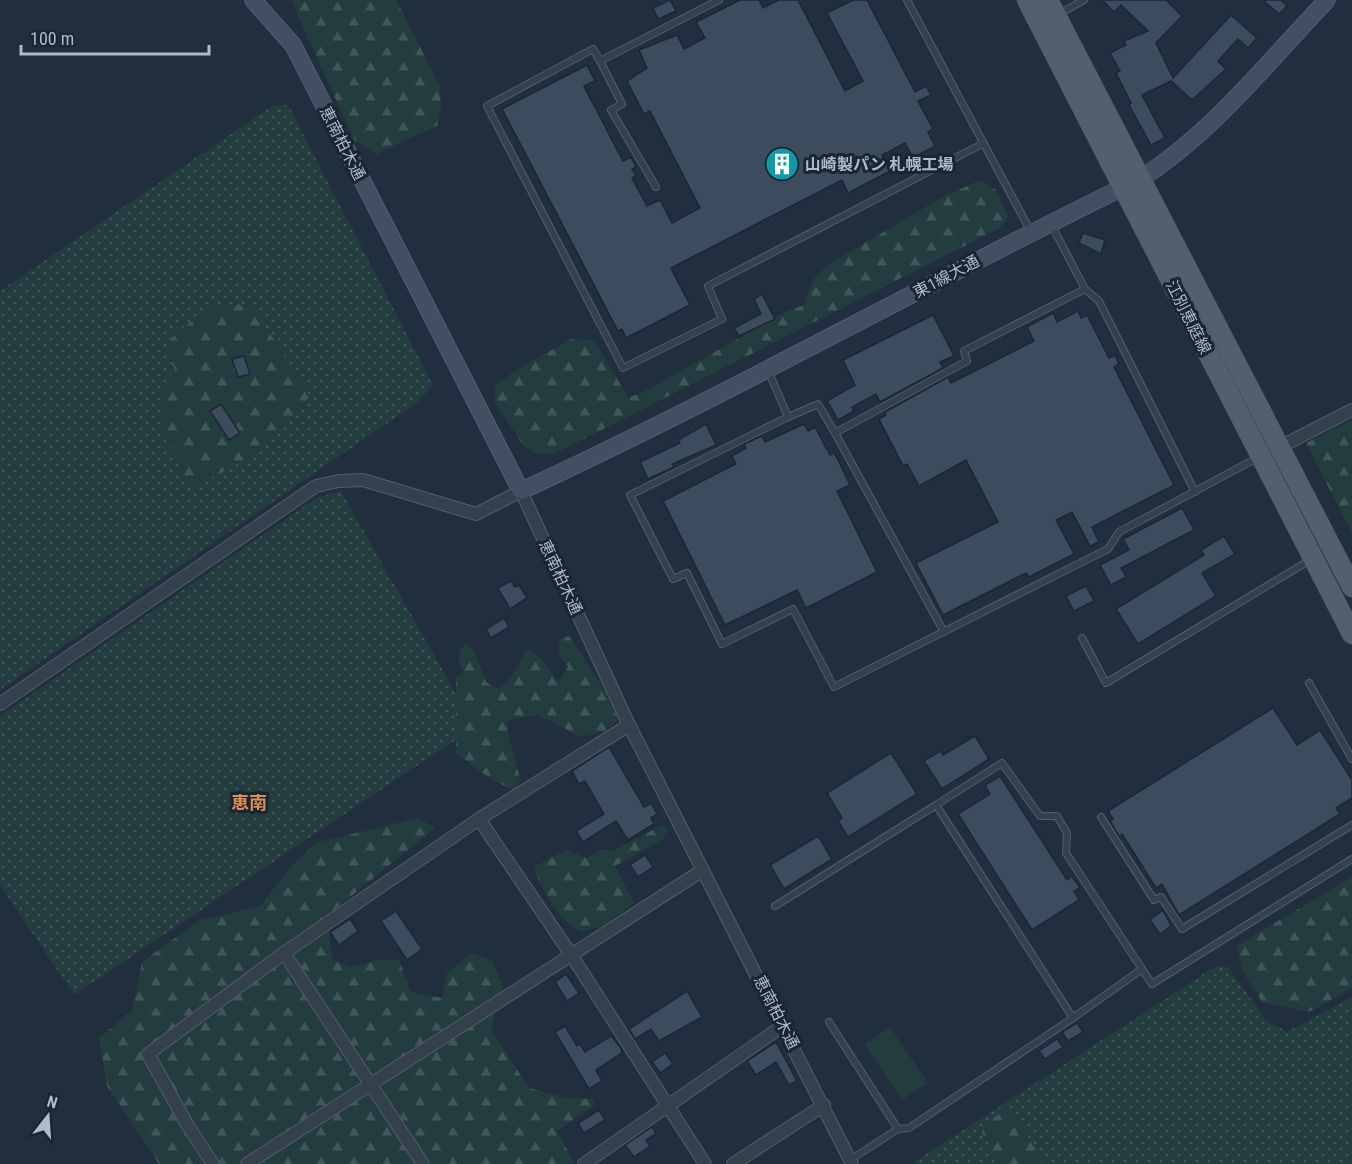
<svg xmlns="http://www.w3.org/2000/svg" width="1352" height="1164" viewBox="0 0 1352 1164" font-family="'Roboto Condensed','Noto Sans JP',sans-serif">
	<defs>
		<pattern id="grass-dots" width="8" height="8" patternUnits="userSpaceOnUse" patternTransform="scale(1.5)"><rect width="8" height="8" fill="#233c3e"/><path d="M2 2h.1M6 6h.1" fill="none" stroke="#415659" stroke-width="1.8" stroke-linecap="round"/></pattern>
		<pattern id="forest-firs" width="22" height="20" patternUnits="userSpaceOnUse" patternTransform="scale(1.5)"><rect width="22" height="20" fill="#233c3e"/><path d="M5 1l3.5 6h-7zM16 11l3.5 6h-7z" fill="#415659"/></pattern>
	</defs>
	<rect width="100%" height="100%" fill="#212e3d"/>
	<g fill="url(#grass-dots)">
		<polygon points="288,105 433,385 418,402 0,690 0,291 272,106"/>
		<polygon points="341,491 475,727 74,995 0,885 0,716 316,498"/>
		<polygon points="1216,966 1228,967 1266,1020 1287,1032 1352,997 1352,1164 911,1164"/>
	</g>
	<g fill="url(#forest-firs)">
		<polygon points="291,0 396,0 440,86 441,107 438,125 377,154 354,140"/>
		<polygon points="980,180 996,190 1008,217 1000,228 556,453 540,455 524,446 495,403 494,386 521,367 572,339 594,340 628,397 640,394 785,312 804,305 813,280 828,265 939,199"/>
		<polygon points="251,304 310,396 283,429 240,463 195,486 179,470 176,454 164,438 162,406 166,380 175,369 168,358 167,346 176,332 217,305"/>
		<polygon points="1352,420 1352,533 1306,443"/>
		<path d="M569 636 604 689 619 720 605 731 581 737 539 715 508 720C506 741 518 759 520 782L514 791 488 777 456 753V677L464 672 459 661V651L466 644 474 651 486 682 498 689C512 678 520 666 526 650L536 653 559 682 568 667 558 653 560 639Z"/>
		<polygon points="418,818 435,828 328,915 332,959 350,967 379,960 399,960 411,992 442,998 447,973 472,953 492,960 503,986 491,1029 529,1088 567,1098 595,1099 592,1107 557,1131 575,1164 159,1164 107,1086 99,1038 132,1011 142,962 200,920 260,906 290,868 315,843"/>
		<path d="M662 825 668 829 662 840 615 866 634 903 603 926 581 932C558 920 542 891 534 867L566 850 587 858 601 850 613 851Z"/>
		<polygon points="1352,877 1352,988 1309,1012 1262,1002 1243,972 1236,946"/>
		<polygon points="1011,1108 1044,1164 1001,1164 982,1133 984,1123"/>
	</g>
	<polygon fill="#233c3e" points="890,1027 928,1083 902,1100 864,1044"/>
	<g fill="#3d4c5d" stroke="#1c2734" stroke-width="1.5">
		<polygon points="670,0 676,11 658,19 653,8"/>
		<polygon points="740,0 759,0 763,8 779,0 798,0 845,91 863,81 827,13 853,0 867,0 915,92 926,86 931,95 918,101 933,129 928,132 935,146 913,158 905,143 882,155 890,171 848,193 842,180 671,268 690,305 626,338 622,329 618,331 502,109 587,65 595,81 584,86 623,161 631,157 636,167 632,169 636,176 632,178 647,206 660,200 672,223 700,208 650,111 644,114 627,81 647,68 639,50 677,35 684,49 705,38 696,22"/>
		<polygon points="1102,0 1166,0 1182,16 1156,43 1173,78 1231,15 1257,38 1248,48 1238,39 1218,61 1226,69 1192,100 1171,81 1142,95 1165,138 1151,145 1129,105 1131,103 1116,73 1120,71 1110,53 1126,45 1124,41 1148,31 1121,5 1114,12"/>
		<polygon points="1263,0 1281,0 1287,6 1279,14"/>
		<polygon points="1083,233 1105,240 1101,254 1079,243"/>
		<polygon points="762,294 775,319 739,336 734,328 761,314 754,299"/>
		<polygon points="1078,311 1081,318 1087,315 1109,358 1115,355 1119,364 1114,367 1174,485 1092,527 1099,542 1090,546 1072,512 1056,520 1074,554 1029,577 1026,573 943,615 916,563 998,522 966,460 919,486 907,464 903,466 879,419 886,415 885,412 948,377 951,383 1034,341 1027,327 1053,313 1057,322"/>
		<polygon points="933,315 954,356 940,362 943,368 880,402 876,394 852,407 854,411 838,420 827,401 855,385 843,360"/>
		<polygon points="244,356 250,374 238,377 232,359"/>
		<polygon points="221,404 240,433 229,440 210,411"/>
		<polygon points="706,424 716,445 672,464 674,467 648,479 640,462 680,443 678,440"/>
		<polygon points="804,424 808,431 815,427 830,455 834,453 839,462 850,485 837,491 877,572 806,608 797,590 725,625 663,501 736,464 732,456 746,448 744,444 762,436 765,442"/>
		<polygon points="1182,508 1194,530 1121,568 1126,577 1111,585 1100,565 1129,550 1123,539"/>
		<polygon points="1224,536 1235,554 1202,573 1216,596 1138,644 1116,609 1204,555 1201,550"/>
		<polygon points="511,581 515,587 519,585 527,598 510,609 498,588"/>
		<polygon points="1086,586 1094,601 1074,611 1066,596"/>
		<polygon points="504,618 509,627 491,638 486,629"/>
		<polygon points="1273,708 1297,745 1320,730 1352,780 1352,798 1336,808 1340,814 1179,915 1162,884 1156,888 1122,834 1119,836 1110,821 1113,819 1108,811"/>
		<polygon points="975,736 989,759 942,789 924,761 940,751 943,755"/>
		<polygon points="609,747 644,807 651,803 657,814 651,818 654,824 628,840 616,821 583,842 576,831 604,814 585,781 579,784 572,771"/>
		<polygon points="891,753 917,794 848,837 838,821 842,818 827,793"/>
		<polygon points="1000,776 1067,880 1072,876 1080,888 1074,891 1079,900 1032,930 958,814 990,794 985,785"/>
		<polygon points="818,836 832,859 784,889 770,865"/>
		<polygon points="645,855 653,867 638,877 630,865"/>
		<polygon points="1163,910 1171,926 1160,934 1150,920"/>
		<polygon points="396,911 422,949 407,960 381,921"/>
		<polygon points="350,919 358,931 339,945 330,932"/>
		<polygon points="566,974 579,993 567,1001 555,982"/>
		<polygon points="687,991 702,1017 659,1041 651,1029 635,1039 629,1029"/>
		<polygon points="1077,1023 1083,1032 1068,1041 1062,1032"/>
		<polygon points="565,1026 577,1046 580,1044 585,1052 611,1036 621,1048 622,1053 596,1070 602,1081 589,1089 555,1032"/>
		<polygon points="1057,1039 1063,1047 1045,1059 1039,1051"/>
		<polygon points="776,1042 797,1081 789,1085 776,1062 756,1075 747,1061"/>
		<polygon points="665,1053 673,1064 660,1073 652,1062"/>
		<polygon points="599,1110 605,1120 584,1133 578,1123"/>
		<polygon points="652,1127 656,1134 646,1140 650,1146 634,1157 625,1145"/>
	</g>
	<g fill="none" stroke-linecap="round" stroke-linejoin="round">
		<defs>
			<g id="lane">
				<polyline points="719,0 600,61 593,49 487,106 623,368 722,319 708,286 984,143"/>
				<polyline points="907,0 1031,232"/>
				<polyline points="1059,14 1084,0"/>
				<polyline points="600,61 622,104 611,110 656,187"/>
				<polyline points="1051,224 1085,289 1099,301 1195,492"/>
				<polyline points="768,370 788,417 818,404 835,433"/>
				<polyline points="788,417 630,495 673,579 687,573 722,644 793,609 834,687 1108,549 1119,532 1257,458"/>
				<polyline points="944,632 835,433 967,361 964,351 1085,289"/>
				<polyline points="1082,638 1106,683 1310,560"/>
				<polyline points="1309,683 1352,759"/>
				<polyline points="936,805 1002,763 1040,816 1057,816 1067,833 1066,853 1142,969"/>
				<polyline points="1101,817 1154,900 1161,897 1182,929 1352,825"/>
				<polyline points="775,906 936,805 1073,1018 1142,969 1152,984 1352,859"/>
				<polyline points="829,1022 898,1129"/>
				<polyline points="850,1160 898,1129 909,1128 1073,1018"/>
			</g>
			<g id="street">
				<polyline points="1276,449 1352,410"/>
				<polyline points="0,704 316,486 339,481 363,480 476,514 521,491 629,725 852,1164"/>
				<polyline points="479,819 572,956 705,1164"/>
				<polyline points="284,953 423,1164"/>
				<polyline points="213,1164 188,1126 148,1054 284,953 479,819 629,725"/>
				<polyline points="247,1164 703,870"/>
				<polyline points="584,1164 784,1025"/>
				<polyline points="733,1164 824,1105"/>
			</g>
			<path id="secondary" d="M253 0 293 45 521 491C730 394 932 280 1140 179 1212 133 1268 62 1327 0"/>
			<g id="primary">
				<polyline points="1027,0 1352,634"/>
				<polyline points="1048,0 1352,587"/>
			</g>
		</defs>
		<use href="#lane" stroke="#535d6b" stroke-width="8"/>
		<use href="#street" stroke="#535d6b" stroke-width="14"/>
		<use href="#secondary" stroke="#535d6b" stroke-width="18"/>
		<use href="#primary" stroke="#3e4956" stroke-width="21"/>
		<use href="#lane" stroke="#35404d" stroke-width="6"/>
		<use href="#street" stroke="#35404d" stroke-width="12"/>
		<use href="#secondary" stroke="#434f61" stroke-width="16"/>
		<use href="#primary" stroke="#535f6d" stroke-width="20"/>
	</g>
	<defs>
		<symbol id="building-disc" viewBox="-11 -11 22 22"><circle r="9.5" fill="#0f9aa8" stroke="#1a2532"/><path d="M-4-6H4V6H1V3H-1V6H-4ZM-2.5-4.3h1.7v1.8h-1.7ZM.8-4.3h1.7v1.8H.8ZM-2.5-1h1.7V.8h-1.7ZM.8-1h1.7V.8H.8Z" fill="#fff"/></symbol>
	</defs>
	<g fill-rule="evenodd">
		<use href="#building-disc" x="763" y="145" width="38" height="38"/>
	</g>
	<g text-anchor="middle" stroke-width="6" stroke-linejoin="round" paint-order="stroke">
		<g font-size="16" fill="#b1bac9" stroke="#1a2532">
			<text transform="translate(343 143) rotate(63)" y="6">恵南柏木通</text>
			<text transform="translate(946 276) rotate(-28)" y="6">東1線大通</text>
			<text transform="translate(1189 317) rotate(63)" y="6">江別恵庭線</text>
			<text transform="translate(561 577) rotate(65)" y="6">恵南柏木通</text>
			<text transform="translate(777 1012) rotate(63)" y="6">恵南柏木通</text>
		</g>
		<g font-size="16" font-weight="bold" fill="#b1bac9" stroke="#1a2532" text-anchor="start">
			<text x="805" y="170">山崎製パン 札幌工場</text>
		</g>
		<g font-size="18" font-weight="bold" fill="#db8f59" stroke="#1a2532">
			<text x="249" y="809">恵南</text>
		</g>
	</g>
	<g transform="translate(48 1116) rotate(17)" stroke="#1a2532" stroke-width="4.5" paint-order="stroke">
	<path d="M0-4.5L10 22L0 15L-10 22Z" fill="#b1bac9"/>
	<text y="-9" font-size="16" font-weight="bold" text-anchor="middle" fill="#b1bac9">N</text>
	</g>
	<path d="M21 45v9h188v-9" fill="none" stroke="#b1bac9" stroke-width="3"/>
	<text x="30" y="45" font-size="18" fill="#b1bac9" stroke="#1a2532" stroke-width="4.5" paint-order="stroke">100 m</text>
</svg>
